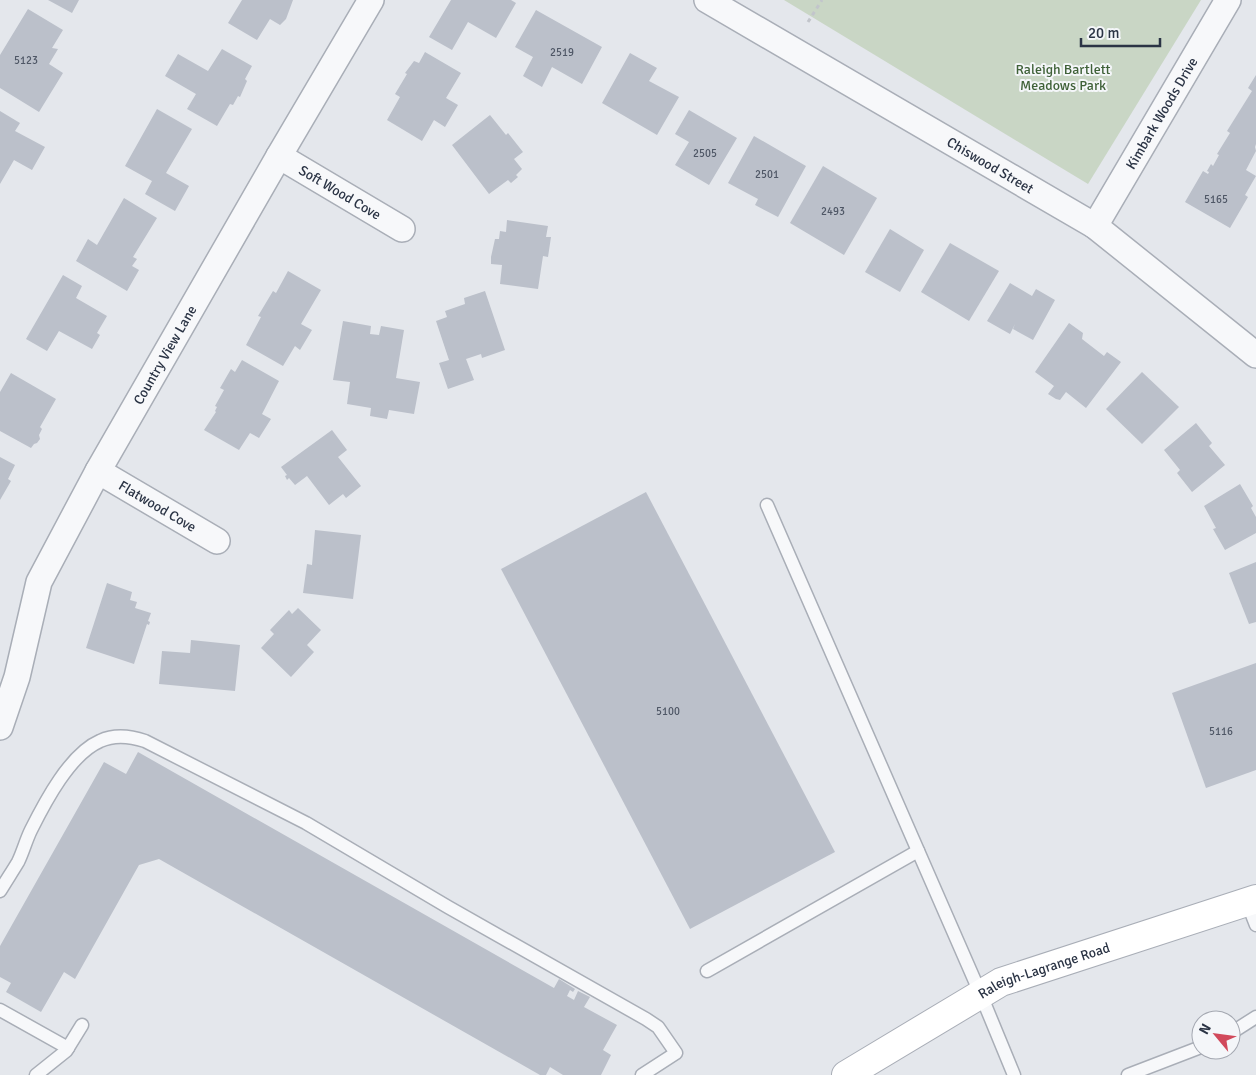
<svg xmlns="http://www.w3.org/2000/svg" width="1256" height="1075" viewBox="0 0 1256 1075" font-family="Signika,sans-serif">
	<rect width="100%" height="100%" fill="#e4e7ec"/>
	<polygon fill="#c9d6c5" points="784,0 1201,0 1088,184"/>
	<g fill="#bbc0ca">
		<polygon points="48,0 79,0 72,13"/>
		<polygon points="242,0 293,0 286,19 280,25 270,19 257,40 228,23"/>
		<polygon points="451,0 511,0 516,3 496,38 468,22 452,50 429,37"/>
		<polygon points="28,9 63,30 52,48 58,49 49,64 63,73 39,112 0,88 0,55"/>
		<polygon points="536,10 602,47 582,84 552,67 542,87 523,76 533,57 515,47"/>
		<polygon points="222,49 252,66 245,79 247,81 240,97 238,96 233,105 230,104 217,126 187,109 196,94 165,76 178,54 208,71"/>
		<polygon points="425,52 461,73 446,98 458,105 445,127 434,120 422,141 387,120 400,97 395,94 407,74 405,73 414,61 419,63"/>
		<polygon points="630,53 657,68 649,81 679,97 657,135 602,103"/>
		<polygon points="1256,75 1256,144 1255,147 1256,151 1246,170 1256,176 1245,195 1248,197 1230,228 1185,202 1203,171 1208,174 1209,172 1207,171 1211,164 1213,166 1219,155 1217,154 1230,133 1227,131 1252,91 1248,88"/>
		<polygon points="157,109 192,129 166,173 189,186 175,211 145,194 152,181 125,166"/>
		<polygon points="689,110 737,138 709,185 675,165 689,142 675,134"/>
		<polygon points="0,111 20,123 15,131 45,147 32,170 14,160 0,184"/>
		<polygon points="490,115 506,135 508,133 523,152 514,159 522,169 516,175 518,177 511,183 508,180 489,194 452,145"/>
		<polygon points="754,136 806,166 778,217 755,205 758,199 728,183"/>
		<polygon points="823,166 877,198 844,255 790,223"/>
		<polygon points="124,198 157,218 133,257 137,259 132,266 139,270 127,291 76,261 88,239 97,245"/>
		<polygon points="507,220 548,226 546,237 551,237 548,257 543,256 538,289 500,284 502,265 491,264 491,257 495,239 499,239 500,231 506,232"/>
		<polygon points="890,229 924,250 900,292 865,272"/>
		<polygon points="950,243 999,271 969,321 921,292"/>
		<polygon points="288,271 321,290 301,324 312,330 300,350 295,346 283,366 246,345 261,317 258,316 273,291 276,293"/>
		<polygon points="63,275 82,286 76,298 107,316 97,333 100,335 92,349 59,331 47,351 26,339"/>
		<polygon points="1010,283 1032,296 1036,289 1055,300 1033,340 1013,329 1015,324 1010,334 987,321"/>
		<polygon points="485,291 505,350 482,358 481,354 466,359 474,380 448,389 439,363 449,360 436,321 447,317 445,311 465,304 464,298"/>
		<polygon points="343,321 371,326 370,334 379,335 381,326 404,330 396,378 420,382 414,414 389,410 387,419 370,416 371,408 347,404 350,382 333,380"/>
		<polygon points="1069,323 1083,333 1082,339 1104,356 1107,352 1121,362 1086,408 1066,392 1060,400 1056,399 1048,394 1054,386 1035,372"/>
		<polygon points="242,360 279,381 262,414 271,419 259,438 250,433 239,450 204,430 216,412 215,411 217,407 215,406 224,390 220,388 231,369 235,372"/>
		<polygon points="1142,372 1179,407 1142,444 1106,409"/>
		<polygon points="11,373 56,399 40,427 42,429 39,435 40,439 37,443 34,444 31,448 0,431 0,392"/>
		<polygon points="1196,423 1212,443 1209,446 1225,465 1192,492 1177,473 1180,470 1164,450"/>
		<polygon points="332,430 347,450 338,457 361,486 346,498 343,494 329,505 307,476 295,485 289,478 287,480 285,476 287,475 281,467"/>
		<polygon points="0,457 15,465 8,479 11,481 0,500"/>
		<polygon points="1240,484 1253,506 1251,508 1256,517 1256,533 1225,550 1213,529 1216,528 1204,506"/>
		<polygon points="646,492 835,852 690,929 501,569"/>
		<polygon points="315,530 361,535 353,599 303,593 307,564 312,565"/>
		<polygon points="1256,562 1256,622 1249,624 1229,573"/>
		<polygon points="107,583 132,592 130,600 137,602 135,608 151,613 148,621 150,622 149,625 147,624 134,664 86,648"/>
		<polygon points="298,608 321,630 307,645 314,652 291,677 261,648 274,634 270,630 289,610 292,614"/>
		<polygon points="191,640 240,645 235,691 159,684 162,651 190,653"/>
		<polygon points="1256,663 1256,770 1206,788 1172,693"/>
		<polygon points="138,752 554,988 559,979 575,989 573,992 570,990 567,996 574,1000 578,991 590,997 584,1007 617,1025 603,1050 611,1055 601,1075 563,1075 550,1067 546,1075 540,1075 159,859 139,865 75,979 64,972 41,1012 6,992 11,983 0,977 0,946 104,762 126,774"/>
	</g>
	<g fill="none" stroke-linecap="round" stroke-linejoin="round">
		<defs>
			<g id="lane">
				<polyline points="767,505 981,995 1014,1075"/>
				<path d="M0 891C6 881 12 872 18 862 23 852 26 840 31 830 45 802 70 754 100 741 115 734 130 736 145 741L306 823 448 907 646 1019 658 1027 676 1053 642 1075"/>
				<polyline points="1247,902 1256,925"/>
				<polyline points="707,971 918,851"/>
				<polyline points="0,1010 68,1048"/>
				<polyline points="1231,1033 1256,1017"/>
				<polyline points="36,1075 66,1051 82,1025"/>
				<polyline points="1128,1075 1201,1047"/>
			</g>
			<g id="street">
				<path id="s1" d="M707 0 1095 226 1256 355"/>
				<path id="s2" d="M279 156 402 229"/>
				<path id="s3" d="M1095 226 1228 0"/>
				<path id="s4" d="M98 471 217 541"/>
				<path id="s5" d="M0 727 17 677 39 582 98 471 279 156 371 0"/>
			</g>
			<g id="secondary">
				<path id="s6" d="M846 1075 1001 982 1256 899"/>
			</g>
		</defs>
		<use href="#lane" stroke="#a9aeb7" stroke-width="15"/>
		<use href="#street" stroke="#a9aeb7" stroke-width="28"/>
		<use href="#secondary" stroke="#a9aeb7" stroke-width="30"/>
		<polyline stroke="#c2c5cb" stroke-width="3" stroke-dasharray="4 4" stroke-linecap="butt" points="808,22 822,0"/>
		<use href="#lane" stroke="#f7f8fa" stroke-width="12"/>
		<use href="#street" stroke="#f7f8fa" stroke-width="25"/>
		<use href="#secondary" stroke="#fff" stroke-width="28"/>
	</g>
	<g text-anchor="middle" stroke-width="4" stroke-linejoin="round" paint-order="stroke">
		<g font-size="11" fill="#4f5766">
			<text x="562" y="56">2519</text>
			<text x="26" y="64">5123</text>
			<text x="705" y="157">2505</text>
			<text x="767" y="178">2501</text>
			<text x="1216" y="203">5165</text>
			<text x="833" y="215">2493</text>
			<text x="668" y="715">5100</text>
			<text x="1221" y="735">5116</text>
		</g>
		<g font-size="14" fill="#3f6138" stroke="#f4f6f9">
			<text x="1063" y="74">Raleigh Bartlett<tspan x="1063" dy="16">Meadows Park</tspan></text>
		</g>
		<g font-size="14" fill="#2b3445" stroke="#f4f6f9">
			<text dy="5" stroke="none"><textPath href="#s3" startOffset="131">Kimbark Woods Drive</textPath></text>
			<text dy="5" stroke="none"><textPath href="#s1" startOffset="328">Chiswood Street</textPath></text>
			<text dy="5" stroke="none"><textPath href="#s2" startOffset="71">Soft Wood Cove</textPath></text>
			<text dy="5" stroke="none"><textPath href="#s5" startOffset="410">Country View Lane</textPath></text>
			<text dy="5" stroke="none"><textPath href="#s4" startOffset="69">Flatwood Cove</textPath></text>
			<text dy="5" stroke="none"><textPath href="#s6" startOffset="225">Raleigh-Lagrange Road</textPath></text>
		</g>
	</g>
	<g transform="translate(1216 1035) rotate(299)"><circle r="24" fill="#f4f6f9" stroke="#a4a8b1"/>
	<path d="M0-4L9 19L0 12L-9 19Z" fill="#d1495b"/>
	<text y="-8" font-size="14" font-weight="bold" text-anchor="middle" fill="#2b3445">N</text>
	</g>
	<path d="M1081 38v8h79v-8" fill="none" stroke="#2b3445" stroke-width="2.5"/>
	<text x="1088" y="38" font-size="15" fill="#2b3445" stroke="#f4f6f9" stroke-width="4" paint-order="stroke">20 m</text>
</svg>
